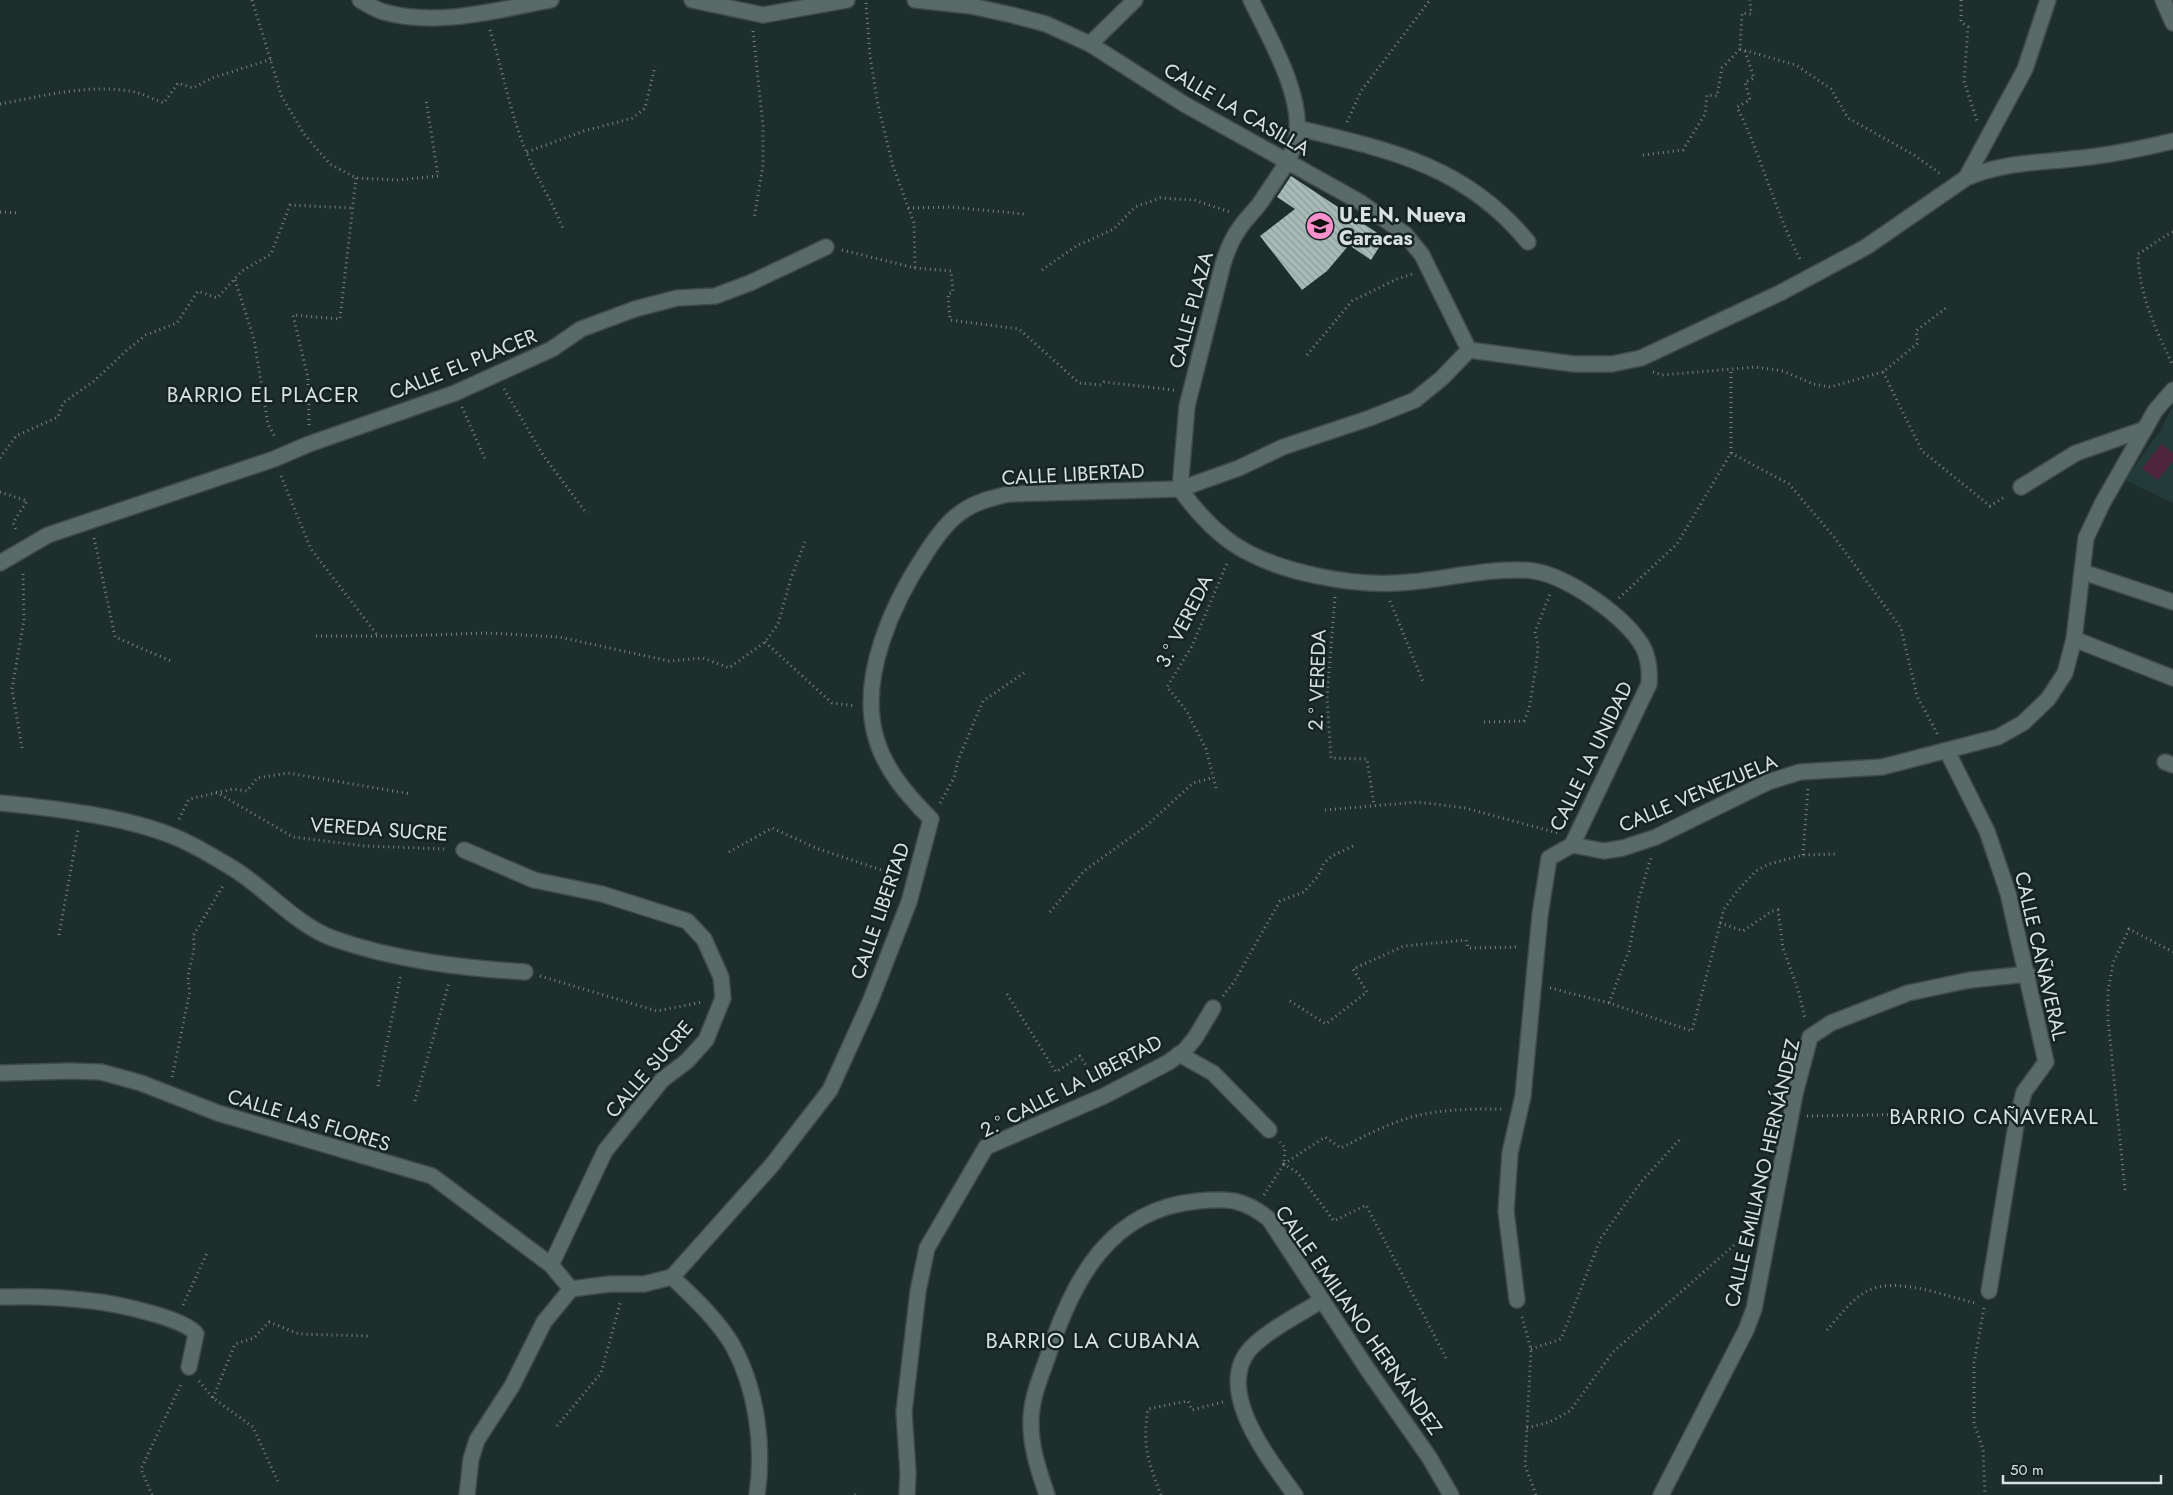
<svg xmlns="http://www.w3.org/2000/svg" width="2173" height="1495" viewBox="0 0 2173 1495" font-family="Jost,sans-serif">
	<defs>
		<pattern id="building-back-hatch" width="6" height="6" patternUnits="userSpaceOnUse" patternTransform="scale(1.25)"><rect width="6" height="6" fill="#a7bab7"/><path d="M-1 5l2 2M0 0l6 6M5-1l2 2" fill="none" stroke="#8e9c9a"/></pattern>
	</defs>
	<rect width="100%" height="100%" fill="#1e2e2c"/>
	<polygon fill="#243c39" points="2173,404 2173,503 2125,480 2162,428"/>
	<polygon fill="#4f243d" points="2161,444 2173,453 2173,461 2158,480 2142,469"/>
	<polygon fill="url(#building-back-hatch)" points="1291,176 1385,238 1371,260 1349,245 1327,271 1302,290 1260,236 1295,209 1277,197"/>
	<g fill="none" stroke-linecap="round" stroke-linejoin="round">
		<defs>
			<g id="minor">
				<path d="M360 0C367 4 376 10 384 12 438 27 497 10 551 0"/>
				<polyline points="692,0 763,15 847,0"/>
				<polyline points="915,0 971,6 1012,15 1046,24 1090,44 1184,104 1360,202 1405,234 1422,255 1469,350"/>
				<polyline points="2163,0 2173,23"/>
				<polyline points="1090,44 1135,0"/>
				<path d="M1297 128C1389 150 1465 165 1528 242"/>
				<polyline points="1966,178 2025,69 2048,0"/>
				<path d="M1469 350 1574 364H1612L1641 358 1780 293 1866 247 1966 178C2000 163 2035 163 2071 159 2105 156 2140 149 2173 141"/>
				<polyline points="2021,487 2076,453 2145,429"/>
				<path d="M1180 489C1195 510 1211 528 1232 543 1276 573 1357 588 1410 582 1446 579 1498 566 1534 571 1569 577 1625 616 1643 647 1649 659 1650 671 1649 684L1572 845 1549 858 1540 915 1523 1096 1510 1153 1506 1211 1517 1300"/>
				<path d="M1180 489 1187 406 1223 264C1227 251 1231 240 1239 229 1246 218 1256 210 1263 199 1274 181 1291 161 1296 139 1305 98 1269 37 1251 0"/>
				<polyline points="0,563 48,535 274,459 309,444 455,393 552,349 581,329 635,309 677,298 715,296 750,283 826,247"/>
				<polyline points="2083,572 2173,602"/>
				<polyline points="2074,639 2173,678"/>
				<polyline points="1947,751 1987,831 2008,893 2046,1062 2024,1092 2017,1119 1989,1291"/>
				<polyline points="2165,762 2173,765"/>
				<path d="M0 803C52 808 122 816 170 835 192 843 214 857 234 869 266 889 298 926 332 938 393 960 461 968 525 972"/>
				<polyline points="1572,845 1604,851 1623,848 1656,837 1768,782 1800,772 1882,767 1998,737 2023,723 2048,699 2065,673 2074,639 2086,538 2102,504 2155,411 2173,390"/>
				<polyline points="464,850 534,880 602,894 687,921 704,939 721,977 723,998 706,1040 687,1061 662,1080 605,1151 551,1265"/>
				<polyline points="1179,1054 1213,1073 1269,1130"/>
				<polyline points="0,1073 71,1071 101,1072 141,1083 218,1113 432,1176 551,1265 571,1289"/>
				<path d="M672 1277 772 1165 830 1090 870 1002 909 902 931 819C908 796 885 770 876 738 858 678 893 602 926 553 935 539 946 523 960 513 975 502 991 498 1009 494L1180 489 1239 468 1283 447 1370 418 1415 400 1442 378 1469 350"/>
				<path d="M571 1289 610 1284H644L672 1277C693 1297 718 1320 733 1346 757 1390 764 1446 757 1495"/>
				<path d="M0 1297C30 1296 62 1297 92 1301 112 1303 186 1318 196 1334L189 1367"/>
				<polyline points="467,1495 471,1459 477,1440 512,1386 544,1322 571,1289"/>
				<polyline points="907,1495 908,1473 904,1412 918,1291 927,1248 986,1147 1104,1096 1169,1062 1185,1050 1195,1038 1213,1008"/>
				<path d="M1047 1495C1038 1469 1030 1445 1031 1418 1032 1396 1041 1376 1048 1356 1073 1279 1110 1209 1198 1201 1229 1198 1244 1199 1269 1219L1368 1370 1429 1457 1451 1495"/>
				<path d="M1295 1495C1269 1459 1209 1385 1255 1344 1274 1326 1301 1314 1322 1300"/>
				<polyline points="1661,1495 1746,1330 1754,1309 1795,1094 1810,1037 1831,1023 1908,993 1970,980 2028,974"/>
			</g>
		</defs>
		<use href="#minor" stroke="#3e4b49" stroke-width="18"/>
		<g stroke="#768381" stroke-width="3" stroke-dasharray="1 4" stroke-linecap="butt">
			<polyline points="252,0 282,97 304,134 330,164 356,178 397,180 438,176 426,99"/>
			<polyline points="1961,0 1961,22 1968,27 1964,81 1977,121"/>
			<polyline points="866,3 870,56 878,105 893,166 914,223 915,268"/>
			<path d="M490 30C504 74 511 120 531 163 541 185 554 205 563 229"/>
			<polyline points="753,31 763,126 763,165 754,219"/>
			<polyline points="1740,49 1796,65 1831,89 1848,118 1914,155 1942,175"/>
			<path d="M1745 51 1754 78 1745 82 1750 100 1737 107C1762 157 1775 212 1801 261"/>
			<path d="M0 104C43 96 91 83 135 92 144 94 154 100 164 103L178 83 193 88 212 78 272 59"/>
			<polyline points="1347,122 1361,91 1430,0"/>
			<polyline points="527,152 584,131 633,118 645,108 655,66"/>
			<polyline points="1643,155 1683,150 1705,114 1707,95 1717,96 1722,68 1740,49 1742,13 1751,14 1750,0"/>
			<polyline points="908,208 950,207 1024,214"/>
			<polyline points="0,212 19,213"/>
			<path d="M2173 232C2160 238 2150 247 2138 254 2139 296 2156 329 2173 366"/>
			<polyline points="842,250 915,268 951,271 953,292 948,294 950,320 1019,329 1079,383 1101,385 1104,382 1174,390"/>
			<polyline points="1042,270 1076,246 1114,229 1135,207 1160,198 1194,200 1230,212"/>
			<polyline points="235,280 254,339 268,424 276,439"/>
			<polyline points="1307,355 1352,301 1397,279 1412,274"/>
			<polyline points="1653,372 1662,375 1756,367 1783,371 1813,384 1830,387 1883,372 1918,343 1916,331 1946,308"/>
			<polyline points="1883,372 1922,451 1990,506 2006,496"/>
			<polyline points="504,389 543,455 587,514"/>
			<polyline points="462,407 485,459"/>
			<polyline points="309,425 308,378 293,315 340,319 356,178"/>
			<polyline points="1731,453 1789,484 1834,537 1901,628 1917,696 1938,735"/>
			<polyline points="0,458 16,436 58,417 63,403 94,381 126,351 146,335 177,323 198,291 217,298 242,271 271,254 290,205 353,208"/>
			<polyline points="281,476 311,549 378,636"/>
			<polyline points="0,492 27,501 13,523 17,532"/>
			<polyline points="94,538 115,637 171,661"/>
			<polyline points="1335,597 1327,697 1331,758 1367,759 1374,805"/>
			<polyline points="1619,598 1677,544 1731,453 1731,369"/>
			<polyline points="1390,601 1423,682"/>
			<polyline points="316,636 395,636 488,633 559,637 669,661 703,658 729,668 765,642 778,624 791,578 805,542"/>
			<polyline points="765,642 832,703 856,706"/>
			<polyline points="1484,722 1524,721 1529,709 1537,660 1538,646 1535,632 1550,594"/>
			<polyline points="22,748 12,689 24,620 23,570"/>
			<polyline points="1216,788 1206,749 1186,710 1167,687 1192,646 1228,561"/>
			<polyline points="216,792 293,837 365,846 446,849"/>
			<polyline points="940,803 954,778 958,760 983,701 1024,673"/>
			<polyline points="1325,810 1418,802 1465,808 1558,833"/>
			<polyline points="179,819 189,799 233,789 247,791 257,778 288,773 411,794"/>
			<polyline points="729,852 772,828 816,848 899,876"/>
			<polyline points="1803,855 1808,788"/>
			<polyline points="1050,912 1084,871 1145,827 1193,783 1212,778"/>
			<polyline points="1720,923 1743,931 1772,911 1778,910 1783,948 1798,990 1805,1018"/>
			<polyline points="59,935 78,830"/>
			<polyline points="540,976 657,1011 703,1002"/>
			<polyline points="1550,988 1609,1003 1692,1031 1724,909 1738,890 1756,871 1769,864 1803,855 1838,854"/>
			<polyline points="1007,994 1056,1072 1080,1056 1096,1082"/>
			<polyline points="1223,996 1234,982 1280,901 1304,892 1318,876 1324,863 1332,856 1353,846"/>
			<polyline points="1290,1001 1326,1024 1367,992 1353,969 1404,946 1466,940 1468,948 1519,947"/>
			<polyline points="1609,1003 1629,951 1639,898 1651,857"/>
			<path d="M172 1077 190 991C183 969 198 958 193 936L224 884"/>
			<polyline points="378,1086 401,974"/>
			<polyline points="415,1101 449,983"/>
			<polyline points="1807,1116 1937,1114"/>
			<polyline points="2125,1190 2108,1019 2108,991 2113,963 2129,929 2173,952"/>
			<polyline points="1264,1195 1284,1164 1285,1148 1280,1142"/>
			<polyline points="183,1305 208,1251"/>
			<polyline points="1984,1308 1974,1363 1974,1424 1983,1449 1985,1495"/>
			<polyline points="1522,1317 1531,1349 1525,1465 1536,1495"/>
			<path d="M1827 1330C1839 1317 1852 1298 1869 1290 1898 1277 1945 1296 1975 1303"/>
			<polyline points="1531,1349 1561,1339 1601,1238 1641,1182 1682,1137"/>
			<path d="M1446 1358 1366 1205 1334 1221 1298 1173 1284 1164 1325 1137 1341 1148C1366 1135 1393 1121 1420 1115 1447 1109 1475 1109 1502 1109"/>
			<polyline points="199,1381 213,1398 253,1427 278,1482"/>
			<polyline points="213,1398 235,1344 254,1338 269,1322 299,1334 370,1336"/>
			<polyline points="557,1426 601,1373 621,1300"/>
			<polyline points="1527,1428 1550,1422 1570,1411 1613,1352 1750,1231"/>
			<polyline points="152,1495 141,1469 182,1382"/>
			<polyline points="855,1495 856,1494"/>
			<path d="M1161 1495C1148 1461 1142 1446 1148 1409L1188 1401 1192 1410 1223 1402"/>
		</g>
		<use href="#minor" stroke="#596a68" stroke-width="15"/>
	</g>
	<defs>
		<symbol id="school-disc" viewBox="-11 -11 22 22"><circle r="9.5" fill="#f890cc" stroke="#152422"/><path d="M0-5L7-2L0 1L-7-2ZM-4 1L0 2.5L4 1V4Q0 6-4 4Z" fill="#111"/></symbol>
	</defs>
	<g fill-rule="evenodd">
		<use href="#school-disc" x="1304" y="210" width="32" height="32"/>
	</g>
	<g text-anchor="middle" stroke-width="5" stroke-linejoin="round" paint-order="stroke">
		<g font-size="20" fill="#d9e2e1" stroke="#152422">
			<text transform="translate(1237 109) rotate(30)" y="7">CALLE LA CASILLA</text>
			<text transform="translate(1191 310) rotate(-75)" y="7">CALLE PLAZA</text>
			<text transform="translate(463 364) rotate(-22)" y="7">CALLE EL PLACER</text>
			<text transform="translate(1073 474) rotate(-3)" y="7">CALLE LIBERTAD</text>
			<text transform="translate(1184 621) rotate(-63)" y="7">3.° VEREDA</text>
			<text transform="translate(1317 680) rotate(-88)" y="7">2.° VEREDA</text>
			<text transform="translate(1591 756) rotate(-64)" y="7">CALLE LA UNIDAD</text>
			<text transform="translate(1698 793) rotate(-23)" y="7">CALLE VENEZUELA</text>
			<text transform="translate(379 829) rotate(4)" y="7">VEREDA SUCRE</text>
			<text transform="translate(880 911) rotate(-71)" y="7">CALLE LIBERTAD</text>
			<text transform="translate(2041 956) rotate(77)" y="7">CALLE CAÑAVERAL</text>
			<text transform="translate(649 1069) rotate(-49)" y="7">CALLE SUCRE</text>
			<text transform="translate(1071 1086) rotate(-27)" y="7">2.° CALLE LA LIBERTAD</text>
			<text transform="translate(309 1120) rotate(17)" y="7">CALLE LAS FLORES</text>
			<text transform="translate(1762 1173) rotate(-77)" y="7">CALLE EMILIANO HERNÁNDEZ</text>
			<text transform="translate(1359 1320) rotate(55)" y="7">CALLE EMILIANO HERNÁNDEZ</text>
		</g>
		<g font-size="20" font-weight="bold" fill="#d9e2e1" stroke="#152422" text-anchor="start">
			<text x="1339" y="222">U.E.N. Nueva<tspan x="1339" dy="23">Caracas</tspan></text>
		</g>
		<g font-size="21" letter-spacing="1" fill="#d9e2e1" stroke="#152422">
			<text x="263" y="402">BARRIO EL PLACER</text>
			<text x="1994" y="1124">BARRIO CAÑAVERAL</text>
		</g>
		<g font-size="22" letter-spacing="1" fill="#d9e2e1" stroke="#152422">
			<text x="1093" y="1348">BARRIO LA CUBANA</text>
		</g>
	</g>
	<path d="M2003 1475v8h158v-8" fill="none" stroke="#d9e2e1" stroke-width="2.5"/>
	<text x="2010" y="1475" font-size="15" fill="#d9e2e1" stroke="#152422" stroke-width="4" paint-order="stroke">50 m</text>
</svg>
